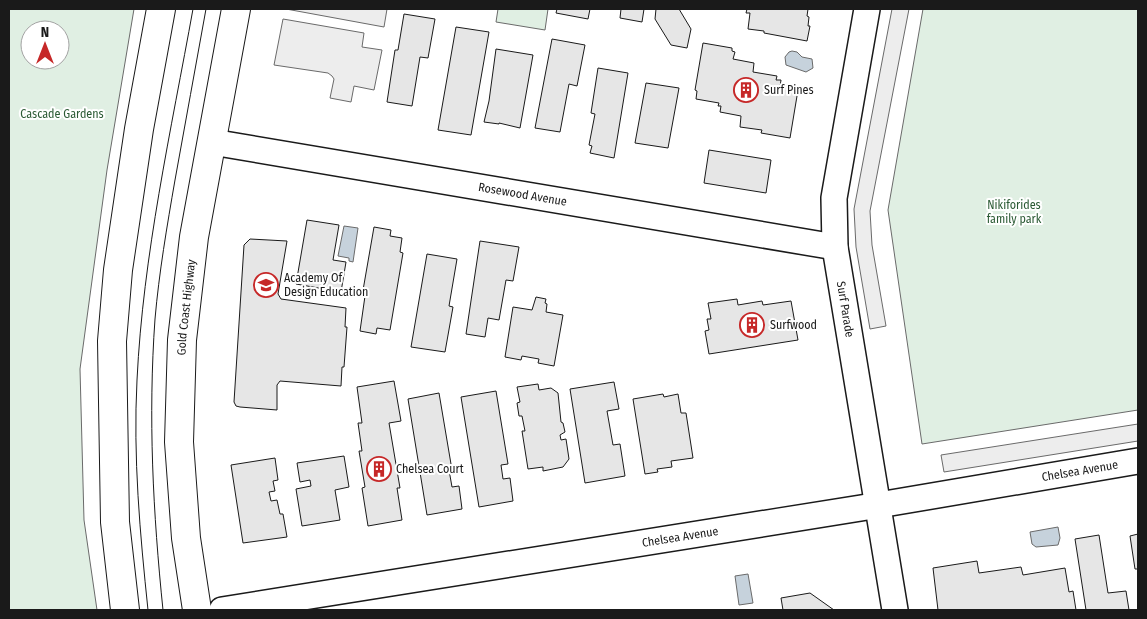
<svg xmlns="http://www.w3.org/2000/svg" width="1147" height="619" viewBox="0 0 1147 619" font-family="'Fira Sans Condensed',sans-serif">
	<rect width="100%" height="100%" fill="#fff"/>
	<g fill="#e0efe3" stroke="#6a6a6a" fill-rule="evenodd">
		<path d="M9 9H134L107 170 80 369 84 520 97 610H9ZM30 30H60V60H30Z"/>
		<polygon points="498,9 548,9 545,30 496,22"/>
		<polygon points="923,9 1138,9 1138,410 922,444 888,210"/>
	</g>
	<g fill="#ededed" stroke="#6a6a6a">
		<polygon points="286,9 387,9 384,27"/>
		<polygon points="892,9 909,9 870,211 872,245 886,326 870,329 856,247 854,209"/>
		<polygon points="283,19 364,33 362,47 382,50 374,90 354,86 351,102 330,98 334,79 332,76 328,73 274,65"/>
		<polygon points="1138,424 1138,441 944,472 941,455"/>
	</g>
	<g fill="#c6d2dc" stroke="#6a6a6a">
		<polygon points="792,51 797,52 802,57 812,59 813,68 806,72 786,65 785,57 789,52"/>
		<polygon points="344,226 358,228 353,262 349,261 349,258 338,256"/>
		<polygon points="1058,527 1060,538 1058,545 1036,547 1032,544 1030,532"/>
		<polygon points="748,574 753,603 739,605 735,576"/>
	</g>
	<g fill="#e6e6e6" stroke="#1a1a1a">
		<polygon points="557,9 590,9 588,19 556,13"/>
		<polygon points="621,9 644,9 642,22 620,18"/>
		<polygon points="656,9 679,9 691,29 687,48 671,45 655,19"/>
		<polygon points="747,9 808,9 807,16 809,17 808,26 810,26 807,41 764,33 764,31 748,29 750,13 746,13"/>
		<polygon points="404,14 435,19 428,58 420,57 412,106 387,102 395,50 398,50"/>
		<polygon points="456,27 489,32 471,135 438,130"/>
		<polygon points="552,39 585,45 577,86 569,84 560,132 535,128"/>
		<polygon points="703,43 732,48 732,51 735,52 733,59 754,63 753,72 777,76 776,80 781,80 780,87 798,90 790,138 761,133 762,130 740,127 741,116 720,112 721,106 718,106 719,103 696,99 697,91 695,90"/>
		<polygon points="496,49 533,55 520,128 499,123 499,124 484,122 489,101"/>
		<polygon points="598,68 628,73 614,158 590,153 592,146 589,145 595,114 591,113"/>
		<polygon points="646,83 679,88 668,148 635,143"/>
		<polygon points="709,150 771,160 766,193 704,183"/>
		<polygon points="307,220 339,225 333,260 346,262 341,292 296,284"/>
		<polygon points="374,227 391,230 390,236 402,238 400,252 403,253 390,330 377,328 376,334 360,331 365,296 362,296"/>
		<polygon points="250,239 287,241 278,294 281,299 346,308 345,327 347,327 344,367 342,367 341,386 280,381 277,385 277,410 240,407 236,406 234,402 244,245"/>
		<polygon points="480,241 519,247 513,281 506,280 499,320 488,318 485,337 466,334"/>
		<polygon points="427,254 457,259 449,306 453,307 445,352 411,347"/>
		<polygon points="536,297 546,299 545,303 547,304 546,312 563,315 554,366 538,363 539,359 522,356 521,360 505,357 513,307 532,310"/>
		<polygon points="737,299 738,305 762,301 763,305 791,301 798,340 709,354 705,331 709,330 707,319 711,319 708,303"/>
		<polygon points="394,381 401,421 389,423 400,488 397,488 402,520 368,526 362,488 365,487 359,451 362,451 358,423 362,423 357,387"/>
		<polygon points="614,382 619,409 607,411 613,445 620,444 625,476 585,483 570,389"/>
		<polygon points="538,384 539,390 551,388 558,393 561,422 563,423 565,432 560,435 561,440 566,439 569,459 563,467 543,471 543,467 528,469 522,431 525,431 522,416 519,416 517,403 520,402 517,387"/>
		<polygon points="496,391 508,464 501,465 503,479 510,478 513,501 479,507 461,397"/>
		<polygon points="439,393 452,470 449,470 452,487 459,486 462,509 427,515 408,399"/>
		<polygon points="663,394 664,397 678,394 681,413 686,413 693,458 671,461 672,467 657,469 658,472 645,474 633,399"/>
		<polygon points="344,456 349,487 335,490 340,520 302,526 296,489 311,486 310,480 300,482 297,463"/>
		<polygon points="275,458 278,480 273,481 275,491 269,492 271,501 277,500 280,514 283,514 287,537 243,543 231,465"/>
		<polygon points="1138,534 1138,569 1135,569 1130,536"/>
		<polygon points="1099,535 1108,593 1126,591 1129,610 1086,610 1075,539"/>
		<polygon points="977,561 979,573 1021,567 1023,575 1065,568 1069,592 1073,591 1076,610 938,610 933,568"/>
		<polygon points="810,593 834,610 783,610 781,598"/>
	</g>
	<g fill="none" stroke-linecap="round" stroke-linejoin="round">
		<defs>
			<g id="minor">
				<path id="s1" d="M867 9 834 198 835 247 895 610"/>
				<path id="s2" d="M212 142 835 247"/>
				<path id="s3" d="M222 610 861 508 1138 461"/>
			</g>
			<g id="highway">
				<polyline points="125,610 115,522 112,341 118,270 139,129 161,9"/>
				<path id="s4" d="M197 610 186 538 179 442 182 340 194 237 236 9"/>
			</g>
		</defs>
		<use href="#minor" stroke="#1a1a1a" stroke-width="28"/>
		<use href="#highway" stroke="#1a1a1a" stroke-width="30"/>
		<use href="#minor" stroke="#fff" stroke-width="25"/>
		<use href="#highway" stroke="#fff" stroke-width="28"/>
		<g stroke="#1a1a1a" stroke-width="1">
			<path d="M148 610C140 534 133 457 137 380 143 255 171 131 193 9"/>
			<path d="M163 610C153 513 148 417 155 319 159 273 167 226 175 180 185 123 196 66 206 9"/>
		</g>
	</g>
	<defs>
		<symbol id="building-ring" viewBox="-11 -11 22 22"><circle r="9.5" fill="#fff" stroke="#c62828" stroke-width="1.5"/><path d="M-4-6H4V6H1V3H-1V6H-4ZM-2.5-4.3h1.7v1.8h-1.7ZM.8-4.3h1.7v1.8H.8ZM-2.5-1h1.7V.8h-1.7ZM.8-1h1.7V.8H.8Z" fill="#c62828"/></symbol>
		<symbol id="university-ring" viewBox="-11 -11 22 22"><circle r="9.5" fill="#fff" stroke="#c62828" stroke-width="1.5"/><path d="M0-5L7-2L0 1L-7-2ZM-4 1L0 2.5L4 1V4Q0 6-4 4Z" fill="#c62828"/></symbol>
	</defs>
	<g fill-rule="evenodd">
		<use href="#building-ring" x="732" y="76" width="28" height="28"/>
		<use href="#university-ring" x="252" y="271" width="28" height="28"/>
		<use href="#building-ring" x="738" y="311" width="28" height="28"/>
		<use href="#building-ring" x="365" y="455" width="28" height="28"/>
	</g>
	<g text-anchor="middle" stroke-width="4" stroke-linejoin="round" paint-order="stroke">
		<g font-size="12" fill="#1a1a1a" stroke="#fff" text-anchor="start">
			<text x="764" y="94">Surf Pines</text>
			<text x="284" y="282">Academy Of<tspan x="284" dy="14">Design Education</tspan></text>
			<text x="770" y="329">Surfwood</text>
			<text x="396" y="473">Chelsea Court</text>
		</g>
		<g font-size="12" fill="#2b5a34" stroke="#fff">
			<text x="62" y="118">Cascade Gardens</text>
			<text x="1014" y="209">Nikiforides<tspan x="1014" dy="14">family park</tspan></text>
		</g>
		<g font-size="12" fill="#1a1a1a" stroke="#fff">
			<text dy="4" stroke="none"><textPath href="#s2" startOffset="315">Rosewood Avenue</textPath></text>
			<text dy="4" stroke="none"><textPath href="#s4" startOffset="304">Gold Coast Highway</textPath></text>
			<text dy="4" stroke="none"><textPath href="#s1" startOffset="304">Surf Parade</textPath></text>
			<text dy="4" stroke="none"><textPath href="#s3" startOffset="869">Chelsea Avenue</textPath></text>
			<text dy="4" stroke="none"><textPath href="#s3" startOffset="464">Chelsea Avenue</textPath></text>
		</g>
	</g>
	<rect width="1147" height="619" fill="none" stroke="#1a1a1a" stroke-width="20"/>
	<g transform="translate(45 45)"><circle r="24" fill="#ffffff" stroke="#a3a3a3"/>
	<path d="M0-4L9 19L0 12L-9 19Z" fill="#c62828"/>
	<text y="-8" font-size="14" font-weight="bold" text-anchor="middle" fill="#1a1a1a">N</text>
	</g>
</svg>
